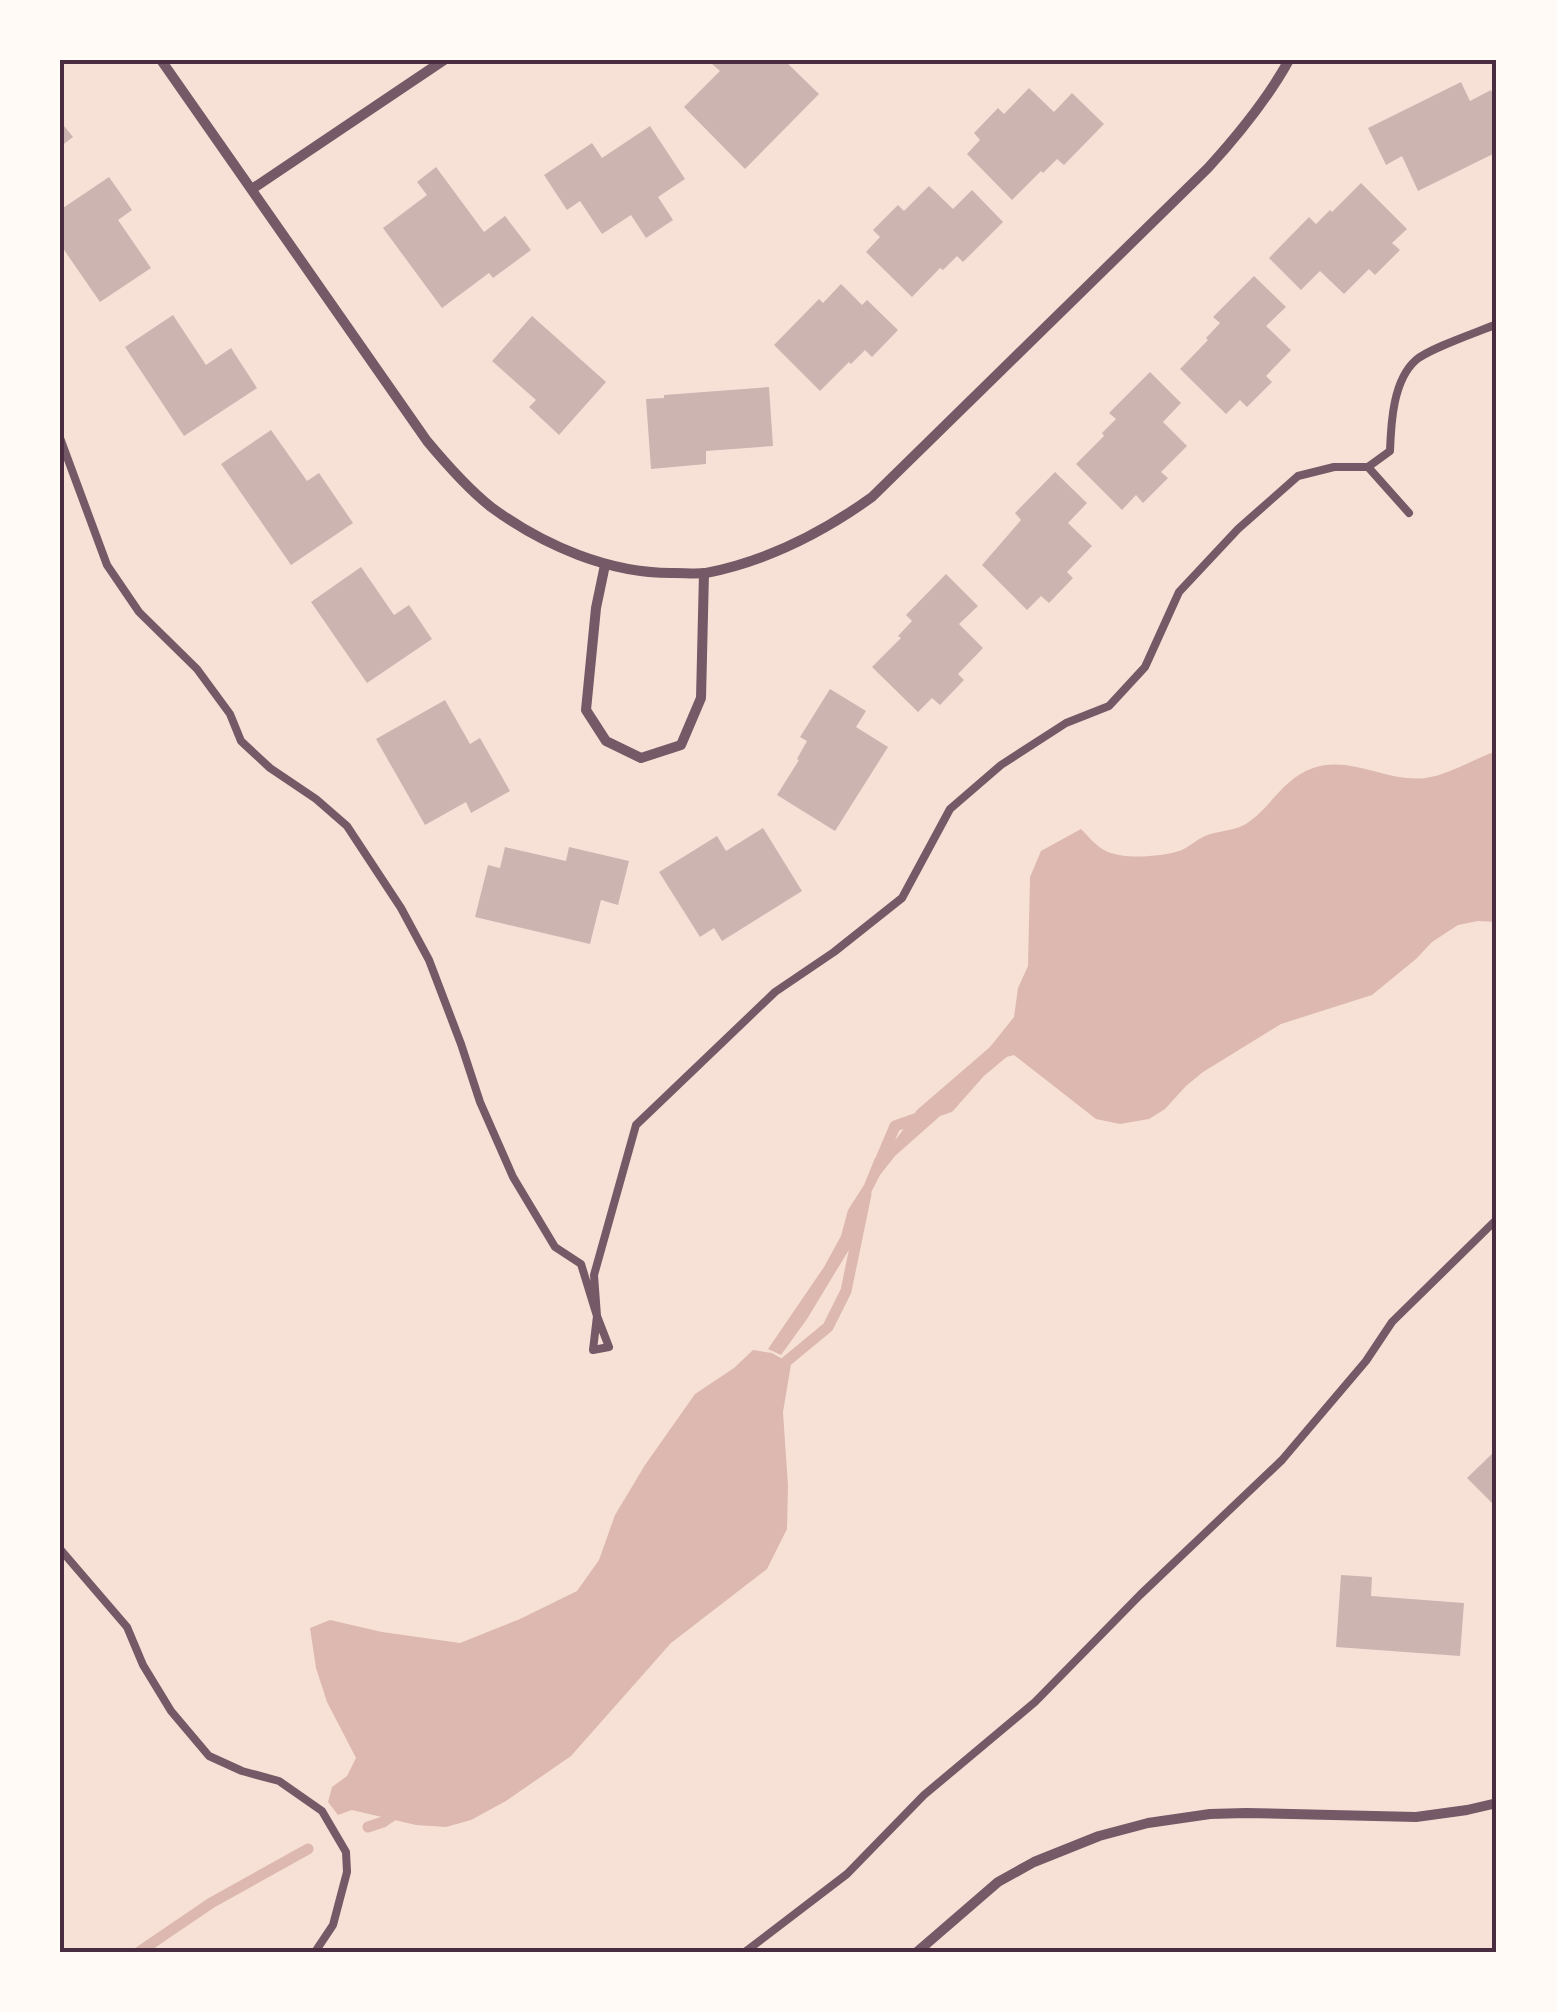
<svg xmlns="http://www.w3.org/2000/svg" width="1557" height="2012" viewBox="0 0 1557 2012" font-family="'Work Sans',sans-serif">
	<rect width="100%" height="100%" fill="#f7e1d7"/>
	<g fill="#dcb8b0">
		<path d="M1497 751V922L1478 921 1458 925 1432 942 1416 959 1372 995 1281 1024 1203 1072 1186 1086 1165 1109 1149 1119 1120 1124 1096 1119 1014 1055 987 1062 973 1075 939 1117 895 1156 880 1175 855 1224 850 1248 807 1319 781 1355 768 1349 824 1267 841 1236 848 1210 864 1185 875 1158 897 1138 917 1110 990 1047 1014 1017 1018 988 1028 966 1030 877 1041 851 1081 829C1088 836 1095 845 1104 850 1121 860 1160 857 1179 851 1188 848 1196 840 1205 836 1217 831 1231 831 1242 826 1269 812 1281 779 1313 768 1351 755 1388 783 1426 778 1451 774 1473 759 1497 751Z"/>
		<polygon points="753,1350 772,1353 791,1364 783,1412 788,1486 787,1529 767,1569 671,1643 571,1756 506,1801 471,1820 446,1827 416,1825 352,1810 338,1815 328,1802 332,1787 347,1776 356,1758 327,1702 316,1668 310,1628 330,1620 382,1632 460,1643 520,1619 577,1591 599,1560 615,1515 645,1465 695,1394 734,1368"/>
	</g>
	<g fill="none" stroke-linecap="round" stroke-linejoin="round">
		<g stroke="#dcb8b0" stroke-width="11">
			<polyline points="881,1159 895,1126 949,1107 980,1072 1004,1052"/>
			<polyline points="776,1370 828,1327 846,1291 866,1194"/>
			<polyline points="368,1827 383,1822 399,1811"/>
			<polyline points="139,1952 211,1903 308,1849"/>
		</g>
	</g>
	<g fill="#ccb4b1">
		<polygon points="716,60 784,60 819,94 745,169 684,107 720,71 712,64"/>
		<polygon points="1461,82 1470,101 1491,90 1497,103 1497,152 1418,191 1402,156 1386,165 1368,128"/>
		<polygon points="1029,88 1054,112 1072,93 1104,124 1064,165 1057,159 1043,173 1041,171 1012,200 967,154 980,140 974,133 998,108 1004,114"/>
		<polygon points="60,121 73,137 60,147"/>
		<polygon points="650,126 685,179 658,197 673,220 646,238 631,215 602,234 580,201 567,210 544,175 592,143 602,158"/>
		<polygon points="436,167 484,232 505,216 531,250 493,278 489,273 442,308 383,228 427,195 417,182"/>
		<polygon points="109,177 132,210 118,220 151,268 100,302 60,244 60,210"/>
		<polygon points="1361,183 1407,229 1392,243 1400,250 1375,275 1369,269 1344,294 1320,271 1301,290 1269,258 1309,217 1316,224 1330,210 1332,212"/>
		<polygon points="929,186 953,209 972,190 1003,222 963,262 957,256 943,270 940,268 912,297 866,252 880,237 873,230 898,205 904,211"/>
		<polygon points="1254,276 1286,307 1266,326 1291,350 1266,376 1272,382 1247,407 1240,400 1226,414 1180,369 1208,340 1206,338 1220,323 1213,317"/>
		<polygon points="841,284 862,305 867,300 898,330 872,357 865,350 851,364 849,362 820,391 774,345 819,299 823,303"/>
		<polygon points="173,315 206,365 231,348 257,388 184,436 125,347"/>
		<polygon points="532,316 606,382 559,435 529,407 536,400 492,361"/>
		<polygon points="1150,372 1181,403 1163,422 1187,446 1161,472 1168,478 1143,503 1136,495 1122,510 1076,464 1104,436 1102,433 1116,419 1109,413"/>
		<polygon points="769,387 773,446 706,451 706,464 651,469 646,399 664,398 664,395"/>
		<polygon points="271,430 307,481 319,473 353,523 291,565 221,464"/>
		<polygon points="1055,472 1087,503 1068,523 1092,546 1067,572 1073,578 1049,603 1041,596 1027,610 982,565 1021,520 1015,513"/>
		<polygon points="361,567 394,615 409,605 432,639 367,683 311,602"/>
		<polygon points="946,574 978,606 959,624 983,648 958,674 964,680 940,705 932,698 918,712 872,667 901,638 898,636 912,621 906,615"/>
		<polygon points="830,689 866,711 856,727 888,747 835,831 777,795 799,760 797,759 807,741 800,737"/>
		<polygon points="445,700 470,744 480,738 510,791 471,813 466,802 425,825 376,739"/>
		<polygon points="763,828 802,891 722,941 714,928 700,937 659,872 717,836 726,851"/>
		<polygon points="505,847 566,861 569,847 629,861 618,905 601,900 590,944 475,917 488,865 500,868"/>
		<polygon points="1497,1449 1497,1508 1467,1478"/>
		<polygon points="1341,1575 1372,1577 1371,1596 1464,1603 1460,1656 1336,1647"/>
	</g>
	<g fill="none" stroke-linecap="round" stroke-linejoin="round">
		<g stroke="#755966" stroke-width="8">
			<path d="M60 438 107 565 139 612 197 669 230 714 241 741 270 768 316 799 347 826 401 908 429 960 461 1044 480 1102 513 1177 555 1247 581 1264 597 1316 609 1347 593 1350 597 1316 594 1275 636 1125 775 992 834 952 902 898 950 809 1001 765 1066 723 1109 706 1145 667 1179 592 1238 529 1298 476 1334 467H1368L1390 451C1391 423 1393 380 1416 360 1430 348 1478 332 1497 324"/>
			<polyline points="1368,467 1409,513"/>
			<polyline points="60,1549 127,1627 143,1665 171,1711 209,1756 242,1771 279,1781 322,1811 346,1852 347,1872 333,1925 315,1952"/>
			<polyline points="745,1952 847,1874 924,1795 1035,1702 1140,1595 1282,1460 1366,1361 1392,1322 1497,1219"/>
		</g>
		<g stroke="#755966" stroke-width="10">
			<path d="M161 60 427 441C447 465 467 488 491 507 544 546 610 574 675 573 685 573 696 574 706 573 767 561 822 533 872 497L1208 168C1239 134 1267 100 1289 60"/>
			<polyline points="252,189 444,60"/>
			<polyline points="605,565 596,608 586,710 606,741 641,758 681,745 701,698 704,573"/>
			<polyline points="917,1952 998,1882 1034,1862 1099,1836 1148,1823 1210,1814 1246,1813 1416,1817 1467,1810 1497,1803"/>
		</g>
	</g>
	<rect width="1557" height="2012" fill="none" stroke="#fffaf5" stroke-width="125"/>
	<rect x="62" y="62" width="1432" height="1888" fill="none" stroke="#4a2c40" stroke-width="4"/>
</svg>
